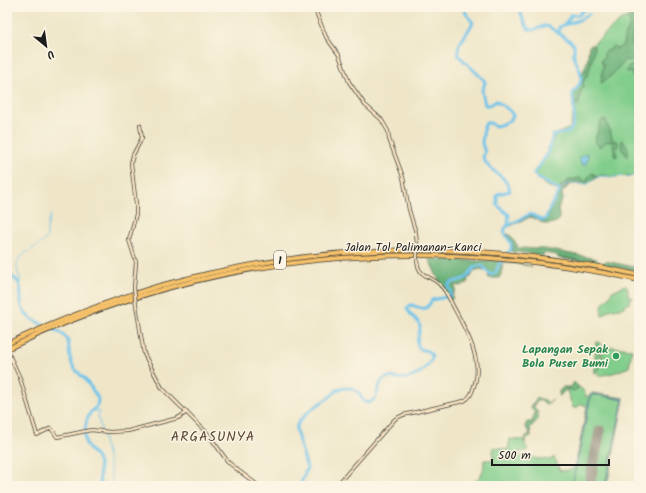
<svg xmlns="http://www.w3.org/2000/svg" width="646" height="493" viewBox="0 0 646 493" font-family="Kalam,sans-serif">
	<rect width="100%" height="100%" fill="#fcf5e5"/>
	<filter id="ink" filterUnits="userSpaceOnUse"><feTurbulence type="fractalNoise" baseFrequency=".025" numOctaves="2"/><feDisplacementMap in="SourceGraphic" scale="8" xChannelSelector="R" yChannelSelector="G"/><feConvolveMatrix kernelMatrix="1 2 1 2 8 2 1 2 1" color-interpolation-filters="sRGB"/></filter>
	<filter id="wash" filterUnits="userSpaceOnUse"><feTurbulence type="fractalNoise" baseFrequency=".012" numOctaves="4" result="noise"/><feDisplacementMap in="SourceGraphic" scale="16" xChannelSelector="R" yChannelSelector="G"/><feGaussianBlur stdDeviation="0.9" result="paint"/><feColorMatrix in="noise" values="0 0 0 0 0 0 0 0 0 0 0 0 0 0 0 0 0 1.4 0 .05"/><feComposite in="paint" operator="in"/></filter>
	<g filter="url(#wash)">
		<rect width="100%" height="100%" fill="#efe6c8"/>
		<g fill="#81cd8b" stroke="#4e7454">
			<polygon points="639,11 639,175 612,177 600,175 597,177 594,174 591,174 586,182 581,178 569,180 556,190 545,185 533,174 540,166 556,134 570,128 584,69 593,44 620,21"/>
			<polygon points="558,257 639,271 558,258"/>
			<path d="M625 285 627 286 629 297H633L629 301V304L624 305V307L609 310 602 316C600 300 606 303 612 293L611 292Z"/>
			<polygon points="596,342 601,343 597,372 594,373"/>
			<polygon points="603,346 632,349 629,367 613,373 598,376 599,364 601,364"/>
			<path d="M579 387 584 391 586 397 593 393 624 398 607 486H592L603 432 597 431 585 486H466V483L474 484 475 480 478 479C483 471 484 470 484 460H493V447L508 450 510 439 524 440 525 442V447L528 448 527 451 520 452 518 454V456L550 460 554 457 560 471 570 470 575 467 587 406 581 404 578 407 573 408 567 391 568 389H577Z"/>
		</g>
		<g fill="#68b077" stroke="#42664a">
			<path d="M623 7H639V13L634 16C629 15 623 13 623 7Z"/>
			<polygon points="628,17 639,20 639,30 635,27 633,28 634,33 632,36 633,40 631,43 632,46 639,45 639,56 629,61 625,60 611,76 601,83 603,65 601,61 604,57 604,52 610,50 613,46 617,49 623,45 625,33 628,33 628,28 631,23 626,19"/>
			<path d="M591 45 594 46C593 59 590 72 583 82L584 87C578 93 582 98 578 105L574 101 573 94 582 81 580 73 586 70 589 63 588 54 589 46Z"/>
			<polygon points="638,65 638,67 635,72 636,75 633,78 632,75 633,73 627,72 628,66"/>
			<path d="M602 120H606L613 140 618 142V144L616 150 617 156 615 157C613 152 614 144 612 141L606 142 599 147C593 140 596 137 598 130 600 126 599 124 602 120Z"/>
			<path d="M622 140C627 143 630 152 627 157L621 147Z"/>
			<path d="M591 174H594L597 177 586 184C573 183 572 179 560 189H558L569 180 581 178 586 182 588 177Z"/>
			<path d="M574 183 568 186 562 193 563 199C553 213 562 211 558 221 542 229 543 220 530 217L510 226 531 215 545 222 551 208 559 195 560 191 567 185Z"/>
			<polygon points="507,234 510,235 516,244 518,245 516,248 545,249 597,259 598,263 558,257 557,255 544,253 543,256 519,252 512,252 513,244"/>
			<path d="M429 259 476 261 501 260 493 274H489L483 266C473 264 473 271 467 276 462 280 454 279 448 283V286L450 294 448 295 440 283Z"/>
			<polygon points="605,261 639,268 639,271 603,265"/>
			<polygon points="502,262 512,262 532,266 504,262 502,264 502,273 499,278 489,278 488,275 491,276 496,273"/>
			<path d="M480 266 484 270 480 269 474 271 471 277 467 279 468 283 467 284 459 286 454 285 456 289 452 296 453 298 450 300 449 297 452 295 449 286 450 284C455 280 463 281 468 277 473 273 473 267 480 266Z"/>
			<polygon points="574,382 579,387 574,391 568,389 563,392 559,397 559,391 563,387 571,387"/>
			<polygon points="537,398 545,400 548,403 552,399 553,399 546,406 544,403 539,400 534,405 534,407 538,413 537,416 538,419 530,428 531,436 526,439 525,442 524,439 530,434 525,426 527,422 532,422 535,412 531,409 532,403 534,403"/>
		</g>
		<g fill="#6dc3ea" stroke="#447083">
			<polygon points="587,153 588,157 586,164 582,165 579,158"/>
			<polygon points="592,394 624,399 605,486 623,400 599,395 591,395 572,486 588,405 590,395"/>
		</g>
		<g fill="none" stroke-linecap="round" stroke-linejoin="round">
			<g stroke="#6dc3ea" stroke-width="1">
				<path d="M559 190C572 179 572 184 586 185L600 176 612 177 639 176"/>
				<path d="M20 284C22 277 16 272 17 265 19 251 39 249 47 237V228L51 215"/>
				<polyline points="93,411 97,411"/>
				<polyline points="99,411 98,417 108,457 113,486"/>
			</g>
			<g stroke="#6dc3ea" stroke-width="3">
				<path d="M462 7 473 23 459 45 458 50 459 56 484 80 485 83 482 91 485 105H489L496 101C502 106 511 109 513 116 510 122 502 125 495 126L490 123H486L484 127 482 143 485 153 483 155 484 160 489 167 503 178 509 187 510 191 498 194 497 196V205L509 215 508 225"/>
				<polyline points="565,24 568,19 570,18 570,15 579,15 582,11 586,9 587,7"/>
				<polyline points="559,34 559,27 561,26 579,20 589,14"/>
				<path d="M7 275C30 281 14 300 26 314 31 321 41 323 48 327"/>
				<path d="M53 329C76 338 65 348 72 364 74 370 80 374 84 378 89 385 95 392 98 399 98 411 92 407 89 415 86 420 84 434 85 440 85 448 95 453 98 461 101 468 99 478 100 486"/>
				<path d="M300 486 307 468 297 434 296 429 298 423 309 411 331 396 337 390 344 388H352L359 393 363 401 369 403C381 398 375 383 386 378 389 377 392 377 395 378 408 380 415 377 424 369 428 364 432 362 432 356 428 348 424 352 419 348 414 341 421 333 420 326 418 318 409 316 407 308L411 305C422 308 425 313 432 300L450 296 451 292 448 286 449 284C455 280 462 281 467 277 471 273 475 263 482 266 486 268 487 273 491 275L495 273 500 263 511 249V243L504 232 506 227 530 214C536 215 539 221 545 220L550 207 559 193V190L538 178 534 173 547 155 550 144 553 135 567 133C579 124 572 106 573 93 575 89 580 85 581 80 582 73 578 65 575 60 572 55 575 50 574 45 572 41 550 27 546 26 540 25 536 33 529 29 525 26 520 12 519 7"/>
			</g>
			<polyline stroke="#868172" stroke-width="11" points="589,486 600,431"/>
		</g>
	</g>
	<g filter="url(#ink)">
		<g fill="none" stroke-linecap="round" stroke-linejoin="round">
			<defs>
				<g id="secondary">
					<polyline points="314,7 326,37 339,55 349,82 365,105 381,119 388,131 389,139 403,177 409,210 416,233 417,245"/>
					<polyline points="134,288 136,262 129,240 136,214 136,204 131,163 133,155 142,138 140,125"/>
					<polyline points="136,305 144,354 162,388 208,434 228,462 239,471 259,486"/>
					<polyline points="7,350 20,378 37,435 51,428 57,437 91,430 110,432 128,431 178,418 187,412"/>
					<path d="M336 486 395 419 403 415 464 401C470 398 472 393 474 386 484 361 465 328 453 306 450 300 447 293 442 287 433 275 418 279 417 260"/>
				</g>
				<g id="highway">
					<path d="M7 344C19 338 31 333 43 328 81 312 119 298 159 286 317 242 479 239 639 275"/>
					<path d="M7 349C207 251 423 233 639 280"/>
				</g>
			</defs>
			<use href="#secondary" stroke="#3c3a36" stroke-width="4"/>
			<use href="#highway" stroke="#3c3a36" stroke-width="5.5"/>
			<use href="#secondary" stroke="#fbe6c4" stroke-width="2.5"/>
			<use href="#highway" stroke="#f5c16b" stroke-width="4"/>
			<defs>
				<g id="secondary-bridge">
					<polyline points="417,245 417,260"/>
					<polyline points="134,288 136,305"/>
				</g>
			</defs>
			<use href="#secondary-bridge" stroke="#3c3a36" stroke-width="4" stroke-linecap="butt"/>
			<use href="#secondary-bridge" stroke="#fbe6c4" stroke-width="2.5"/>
		</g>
	</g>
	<circle fill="#2e9e5b" stroke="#fcf5e5" stroke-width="1.5" cx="616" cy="356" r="4"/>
	<g text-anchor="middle" stroke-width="3" stroke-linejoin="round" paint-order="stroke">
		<rect fill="#fcf5e5" stroke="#5f5d58" stroke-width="1" x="274" y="251" width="12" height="18" rx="3"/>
		<g font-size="11" font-weight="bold" fill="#1c1c1c">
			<text x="280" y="264">1</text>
		</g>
		<g font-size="12" fill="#1c1c1c" stroke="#fcf5e5">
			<text x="413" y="251">Jalan Tol Palimanan–Kanci</text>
		</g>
		<g font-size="12" font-weight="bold" fill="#27864d" stroke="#fcf5e5" text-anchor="end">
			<text x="608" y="353">Lapangan Sepak<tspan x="608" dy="14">Bola Puser Bumi</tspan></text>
		</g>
		<g font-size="14" letter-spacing="1" fill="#5b4935" stroke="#fcf5e5">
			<text x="213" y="441">ARGASUNYA</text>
		</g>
	</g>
	<rect width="646" height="493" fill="none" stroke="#fcf5e5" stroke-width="24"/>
	<g transform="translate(46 46) rotate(151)" stroke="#fcf5e5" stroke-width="3" paint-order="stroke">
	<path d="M0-3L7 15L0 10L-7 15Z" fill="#1c1c1c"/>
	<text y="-6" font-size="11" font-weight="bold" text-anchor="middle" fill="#1c1c1c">U</text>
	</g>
	<path d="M492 459v6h117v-6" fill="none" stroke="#1c1c1c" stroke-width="2"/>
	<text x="498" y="459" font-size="12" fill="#1c1c1c" stroke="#fcf5e5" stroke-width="3" paint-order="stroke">500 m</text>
</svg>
